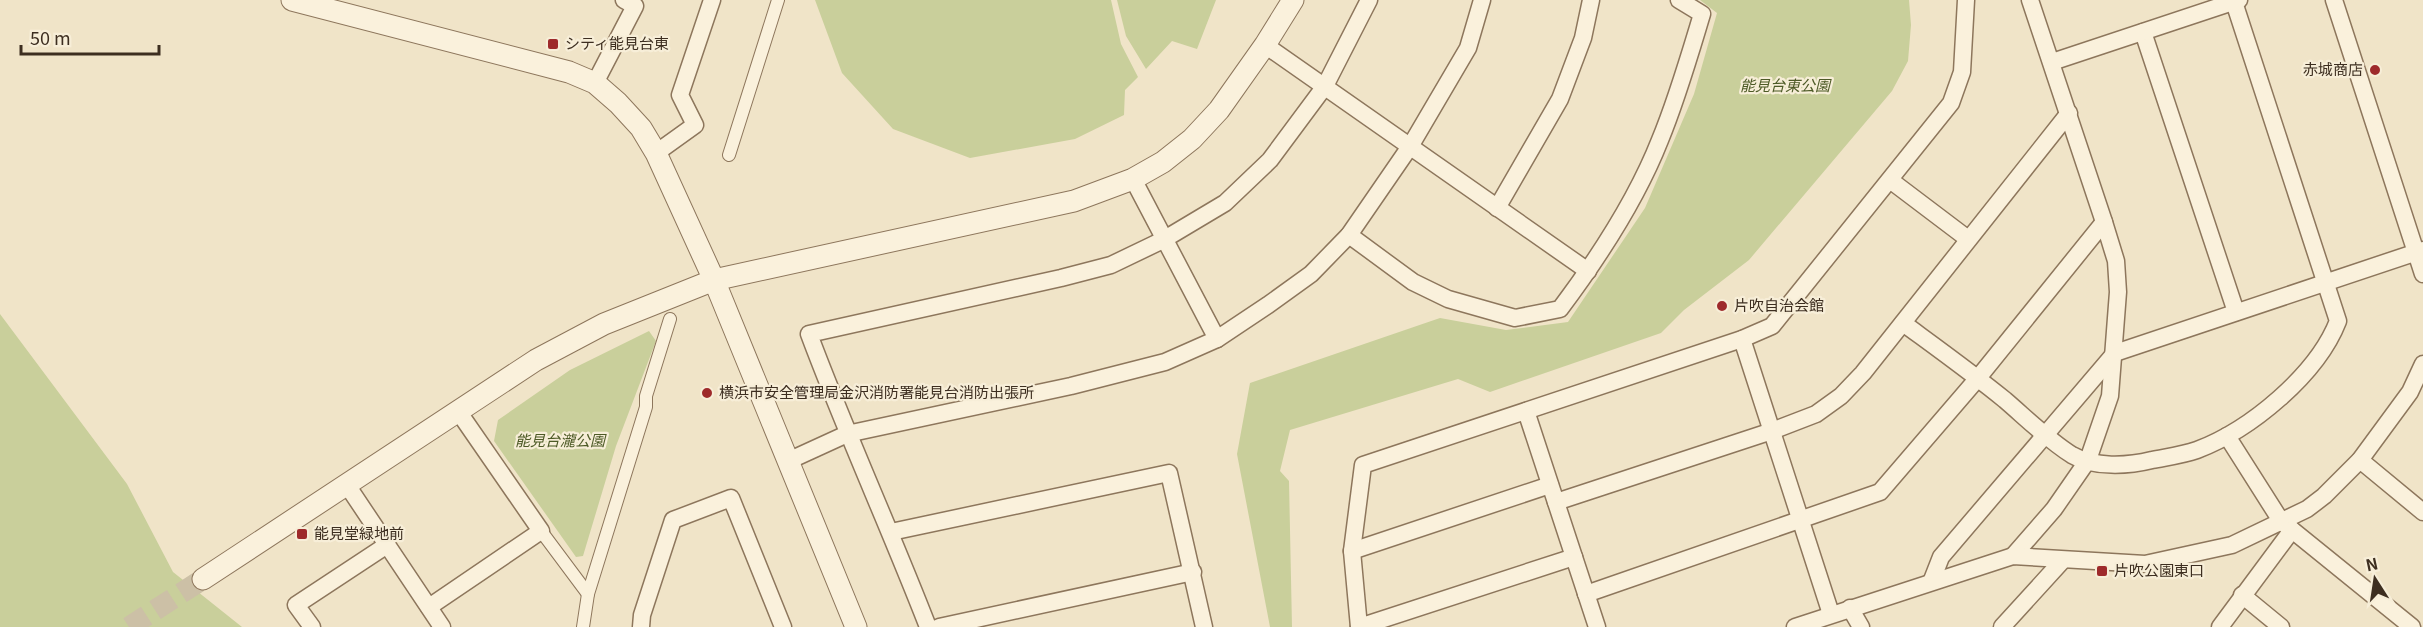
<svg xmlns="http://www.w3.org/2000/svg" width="2423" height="627" viewBox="0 0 2423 627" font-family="Georgia,'Noto Sans JP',serif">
	<rect width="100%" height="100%" fill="#f0e4c8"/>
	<g fill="#c9cf9b">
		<polygon points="815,0 1111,0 1121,44 1138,77 1125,90 1124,115 1075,139 970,158 893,129 842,73"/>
		<polygon points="1117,0 1216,0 1197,49 1172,41 1146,69 1126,36"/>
		<polygon points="1700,0 1909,0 1911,25 1908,61 1892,91 1749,260 1684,310 1661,333 1490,392 1458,379 1290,430 1280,471 1289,481 1292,627 1270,627 1237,454 1250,383 1440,318 1506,330 1568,322 1645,208 1694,94 1717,13"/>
		<polygon points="0,314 127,484 173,572 242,627 0,627"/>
		<polygon points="649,331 656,341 616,446 583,556 576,557 494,441 498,420 570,370"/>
	</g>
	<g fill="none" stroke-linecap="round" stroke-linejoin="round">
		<polyline stroke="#ccc0a6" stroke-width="21" stroke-dasharray="21 10" stroke-linecap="butt" points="129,627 203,579"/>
		<defs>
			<g id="pedestrian">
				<polyline points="729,155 778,0"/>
				<polyline points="541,531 588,594"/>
				<polyline points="583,627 588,594 646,407 646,396 670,319"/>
			</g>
			<g id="minor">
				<polyline points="2334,0 2423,274"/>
				<polyline points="2143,32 2236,312"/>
				<polyline points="1265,45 1588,271"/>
				<polyline points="2052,62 2239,0"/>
				<polyline points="595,83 635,6 624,0"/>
				<polyline points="656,153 695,125 680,95 712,0"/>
				<polyline points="1133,179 1217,339"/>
				<polyline points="1890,180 1968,239"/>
				<polyline points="1497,208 1560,99 1583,38 1591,0"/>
				<path d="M1349 235 1413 282 1448 299 1515 318 1560 309C1599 257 1636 201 1660 140 1677 99 1689 57 1702 14L1679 0"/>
				<path d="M1903 323C1937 348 1972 373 2005 400 2026 418 2048 440 2072 455 2094 468 2128 466 2152 460 2167 457 2183 455 2197 450 2250 430 2317 375 2338 321L2234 2"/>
				<polyline points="1742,339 1831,614"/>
				<polyline points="1526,411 1597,627"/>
				<polyline points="2227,436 2281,521 2412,627"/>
				<polyline points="2360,460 2423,512"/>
				<polyline points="788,461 847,434 1071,386 1165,362 1217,339 1268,305 1311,274 1349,235 1411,145 1468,48 1482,0"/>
				<polyline points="347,485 442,627"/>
				<polyline points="1556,502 1772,431 1816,414 1841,396 1863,373 2069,113"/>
				<polyline points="891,532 1169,473 1204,627"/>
				<polyline points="1352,551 1550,485"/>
				<polyline points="2013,556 2054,509 2088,460 2110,396 2118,292 2116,261 2104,222 2030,0"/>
				<polyline points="1932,580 1941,557 2115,353 2423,250"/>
				<polyline points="1586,594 1880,492 1978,378 2104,222"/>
				<polyline points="2242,595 2281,627"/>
				<polyline points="429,607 541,531 458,411"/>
				<polyline points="1850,608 1861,627"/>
				<polyline points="312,627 296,605 387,545"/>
				<polyline points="641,627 642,615 673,520 731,498 783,627"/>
				<path d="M928 627C890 529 846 433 809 334L1061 278 1111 265 1163 240 1225 203 1270 160 1325 86 1369 0"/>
				<polyline points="939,627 1193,572"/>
				<polyline points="1359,627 1352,551 1363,465 1742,339 1772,326 1951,103 1962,72 1966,0"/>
				<polyline points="1359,627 1574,557"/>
				<polyline points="1795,627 2013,556 2145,564 2232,545 2307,509 2324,496 2360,460 2410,392 2423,364"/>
				<polyline points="2002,627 2062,561"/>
				<polyline points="2220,627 2292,530"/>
			</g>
			<g id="tertiary">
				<polyline points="292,0 569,72 595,83 618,103 641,128 656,153 714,280 856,627"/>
				<polyline points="203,579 536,360 604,324 714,280 1074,201 1133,179 1163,162 1192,139 1219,110 1265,45 1293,0"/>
			</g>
		</defs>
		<use href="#pedestrian" stroke="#8d765c" stroke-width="14"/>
		<use href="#minor" stroke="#8d765c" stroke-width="19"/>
		<use href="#tertiary" stroke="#8d765c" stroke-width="23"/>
		<use href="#pedestrian" stroke="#faf1dc" stroke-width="12"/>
		<use href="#minor" stroke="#faf1dc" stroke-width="16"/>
		<use href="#tertiary" stroke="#faf1dc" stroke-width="21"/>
	</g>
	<g fill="#9e2a2b" stroke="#f7eed8" stroke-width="2">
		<rect x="547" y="38" width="12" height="12" rx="3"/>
		<circle cx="2375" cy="70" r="6"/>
		<circle cx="1722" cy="306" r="6"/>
		<circle cx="707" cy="393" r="6"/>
		<rect x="296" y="528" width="12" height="12" rx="3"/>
		<rect x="2096" y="565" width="12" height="12" rx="3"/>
	</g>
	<g text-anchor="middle" stroke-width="4.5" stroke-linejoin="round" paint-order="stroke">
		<g font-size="15" fill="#3d2e20" stroke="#f7eed8" text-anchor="start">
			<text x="565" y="49">シティ能見台東</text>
			<text x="2363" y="75" text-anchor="end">赤城商店</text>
			<text x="1734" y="311">片吹自治会館</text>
			<text x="719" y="398">横浜市安全管理局金沢消防署能見台消防出張所</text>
			<text x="314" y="539">能見堂緑地前</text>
			<text x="2114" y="576">片吹公園東口</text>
		</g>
		<g font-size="15" font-style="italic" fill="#4d5a26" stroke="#f7eed8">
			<text x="1785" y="91">能見台東公園</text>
			<text x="560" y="446">能見台瀧公園</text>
		</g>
	</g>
	<g transform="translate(2375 579) rotate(348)" stroke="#f7eed8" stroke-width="4.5" paint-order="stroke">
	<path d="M0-4.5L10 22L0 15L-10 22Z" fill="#3d2e20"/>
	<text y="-9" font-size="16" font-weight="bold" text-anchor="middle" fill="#3d2e20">N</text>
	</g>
	<path d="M21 45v9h138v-9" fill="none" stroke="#3d2e20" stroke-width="3"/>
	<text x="30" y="45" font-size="18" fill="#3d2e20" stroke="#f7eed8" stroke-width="4.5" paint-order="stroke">50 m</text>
</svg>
